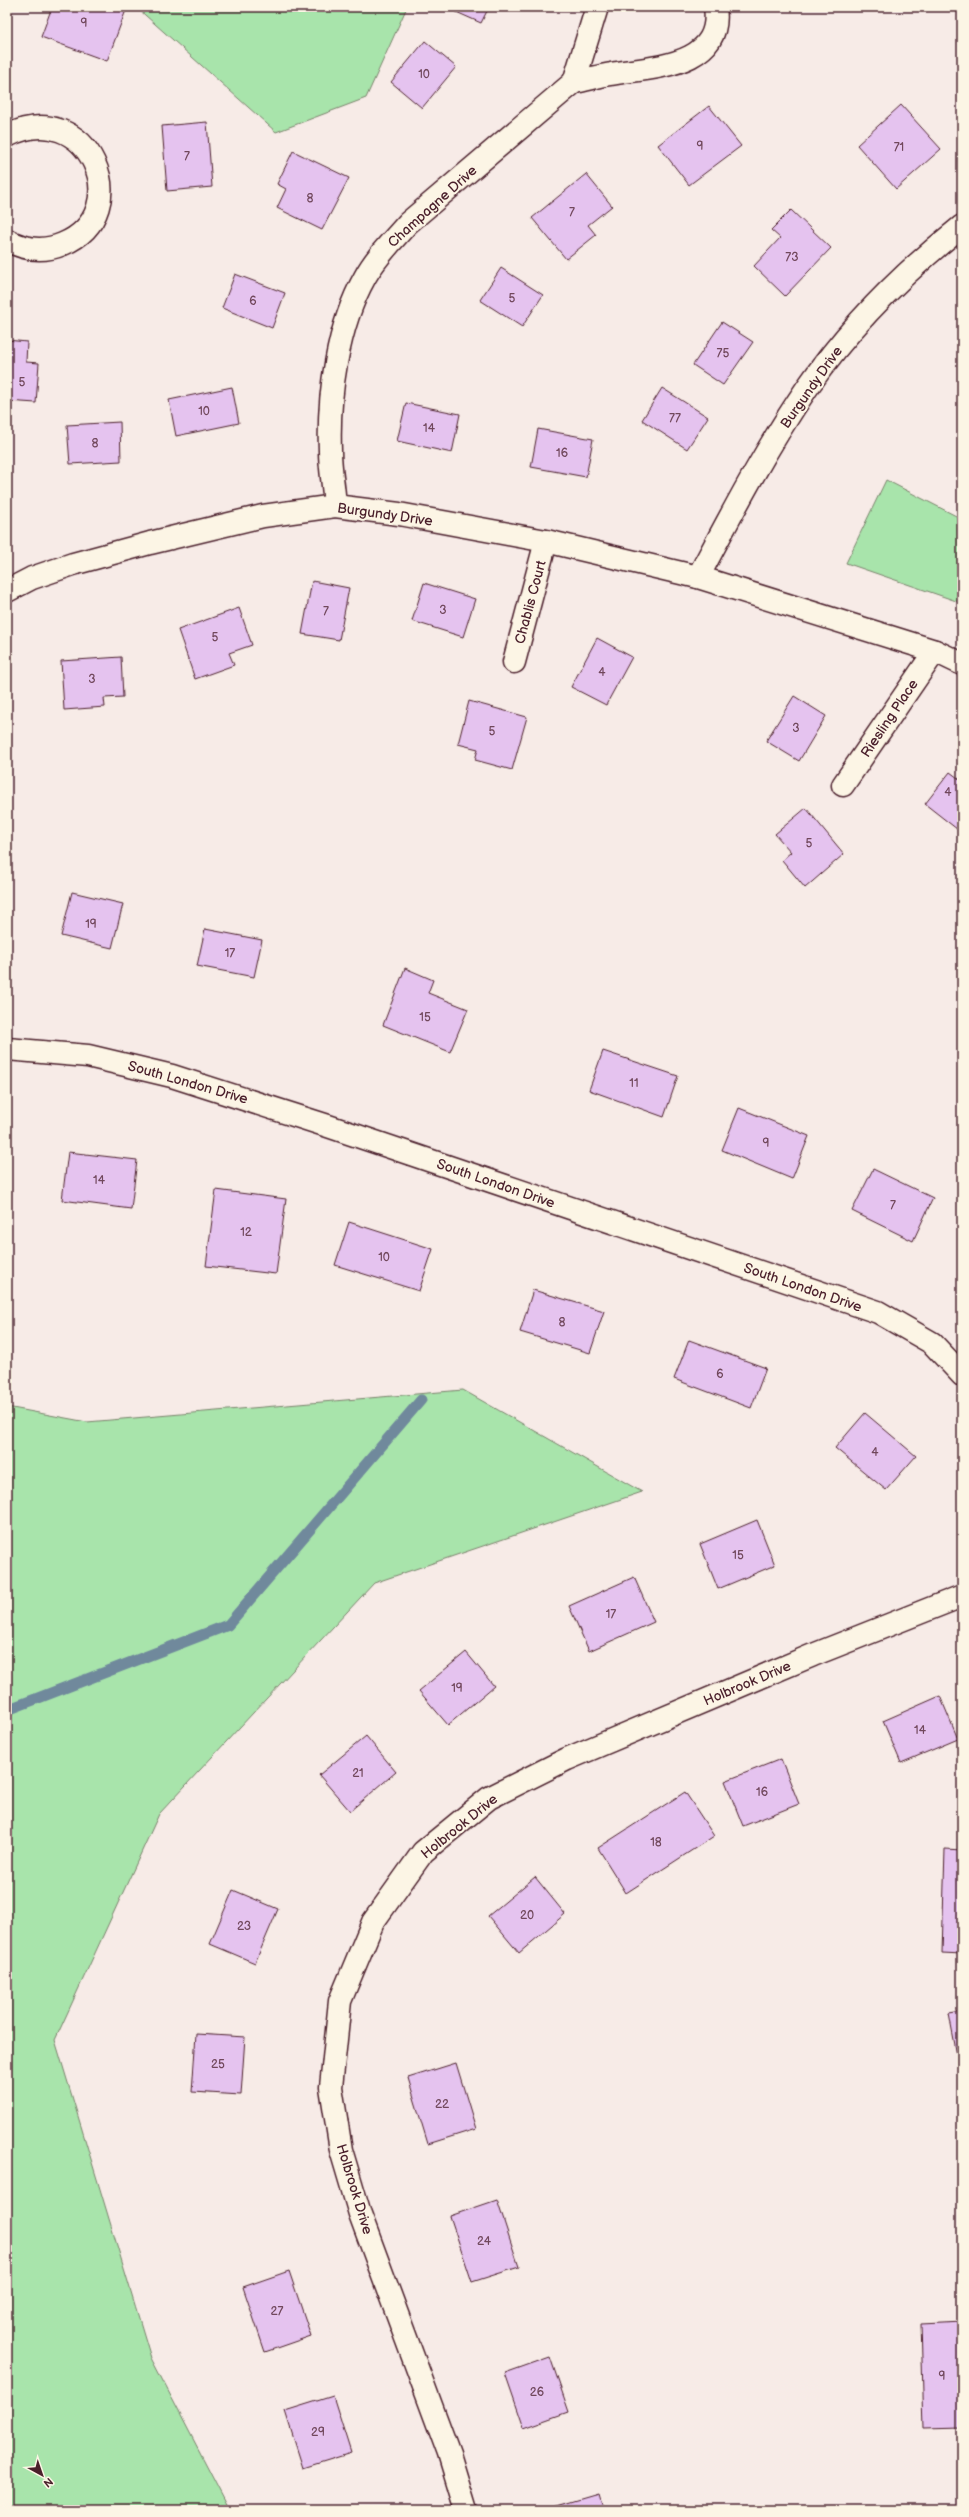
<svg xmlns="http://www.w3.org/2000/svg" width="969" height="2517" viewBox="0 0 969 2517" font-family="'Balsamiq Sans',sans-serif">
	<rect width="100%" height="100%" fill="#f7ebe7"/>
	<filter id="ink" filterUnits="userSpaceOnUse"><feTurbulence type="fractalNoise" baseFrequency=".025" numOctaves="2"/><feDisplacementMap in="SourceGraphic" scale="8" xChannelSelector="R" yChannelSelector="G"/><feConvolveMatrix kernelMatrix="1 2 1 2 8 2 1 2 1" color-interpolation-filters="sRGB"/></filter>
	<g filter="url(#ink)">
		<g fill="#a8e4ab" stroke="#79826b">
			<polygon points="136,7 407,7 366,98 276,132"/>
			<polygon points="886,480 962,519 962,603 846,563"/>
			<polygon points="463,1390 642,1492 374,1583 159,1814 55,2040 151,2358 230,2510 7,2510 7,1407 87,1422"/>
		</g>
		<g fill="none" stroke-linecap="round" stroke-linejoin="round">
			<polyline stroke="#6f899c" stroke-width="11" points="7,1710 228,1625 421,1400"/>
		</g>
		<g fill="#e5c3ef" stroke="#4a1f2b">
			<polygon points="52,7 79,7 87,10 88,7 119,7 126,10 107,61 41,37"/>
			<polygon points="445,7 489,7 481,23"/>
			<polygon points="425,41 456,67 422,108 391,82"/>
			<polygon points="901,105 941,149 896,189 857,145"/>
			<polygon points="709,106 741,146 689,185 658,145"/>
			<polygon points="207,122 212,187 167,191 162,126"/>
			<polygon points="293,151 349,178 322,230 277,208 286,189 277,184"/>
			<polygon points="586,174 612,206 588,225 596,235 566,259 532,218"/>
			<polygon points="791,210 831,248 785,296 754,266 780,238 771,230"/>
			<polygon points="501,268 543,295 522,327 480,300"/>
			<polygon points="235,274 285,293 272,328 222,308"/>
			<polygon points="722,322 753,342 723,385 693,365"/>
			<polygon points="7,340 27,342 26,362 39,363 36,403 7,401"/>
			<polygon points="232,387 239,423 176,436 169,400"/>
			<polygon points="662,388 708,417 687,449 642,420"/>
			<polygon points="406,403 460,414 452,453 397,441"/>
			<polygon points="120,422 121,461 70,464 67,425"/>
			<polygon points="538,429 593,439 586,477 531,467"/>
			<polygon points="312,581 349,588 339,640 302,634"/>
			<polygon points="424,583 475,599 463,637 412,621"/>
			<polygon points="239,608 252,645 229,653 234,665 195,679 178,630"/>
			<polygon points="597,638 632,657 606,705 571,687"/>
			<polygon points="121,657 123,697 104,698 105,707 64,710 61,661"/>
			<polygon points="794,696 826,716 799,761 766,741"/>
			<polygon points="469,701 527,717 512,770 475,760 478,749 458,744"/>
			<polygon points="950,772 962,781 962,833 925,804"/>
			<polygon points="806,808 844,854 805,888 782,860 791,852 775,834"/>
			<polygon points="72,892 123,904 112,948 61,936"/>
			<polygon points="205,929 262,940 254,977 197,966"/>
			<polygon points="405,968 433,980 428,993 468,1009 450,1052 383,1025"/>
			<polygon points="603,1051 678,1076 664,1117 589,1090"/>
			<polygon points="739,1108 809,1136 792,1179 722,1150"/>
			<polygon points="68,1152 137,1160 131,1209 62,1200"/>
			<polygon points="873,1169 933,1198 913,1241 852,1211"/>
			<polygon points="216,1190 286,1199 276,1274 206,1266"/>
			<polygon points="349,1222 433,1249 419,1291 335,1265"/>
			<polygon points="533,1290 604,1311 590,1353 520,1332"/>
			<polygon points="689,1340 766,1368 751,1408 674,1379"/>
			<polygon points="865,1413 916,1456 886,1490 835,1448"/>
			<polygon points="757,1520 775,1565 718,1589 700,1544"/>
			<polygon points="634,1577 654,1622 589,1651 569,1606"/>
			<polygon points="466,1652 494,1686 448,1725 419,1691"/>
			<polygon points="940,1696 958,1739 901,1763 883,1721"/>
			<polygon points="366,1736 396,1772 350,1811 319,1775"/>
			<polygon points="781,1759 799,1804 743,1826 725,1781"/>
			<polygon points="685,1792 714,1836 626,1893 598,1848"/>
			<polygon points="945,1849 962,1850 962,1954 942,1953"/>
			<polygon points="535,1877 565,1914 519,1953 488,1916"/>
			<polygon points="233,1890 278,1909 255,1963 210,1944"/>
			<polygon points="962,2012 962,2076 961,2076 949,2014"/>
			<polygon points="196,2034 245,2037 241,2095 192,2092"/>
			<polygon points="456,2063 476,2129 428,2144 408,2078"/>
			<polygon points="497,2200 519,2267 472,2282 450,2216"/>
			<polygon points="289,2271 311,2336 265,2352 243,2287"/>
			<polygon points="962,2322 962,2428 924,2429 921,2324"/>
			<polygon points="550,2357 569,2412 524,2428 505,2373"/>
			<polygon points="333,2396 351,2453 303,2468 285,2411"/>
			<polygon points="599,2493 604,2510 552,2510 551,2507"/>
		</g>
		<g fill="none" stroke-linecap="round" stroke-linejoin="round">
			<defs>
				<g id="minor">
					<path d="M597 7 574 82C586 80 598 76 611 74 649 67 724 68 715 7"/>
					<path d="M7 136C88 94 139 212 63 244 44 252 25 250 7 240"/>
					<path d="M335 506C334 488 330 469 330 451 328 395 337 327 365 277 376 257 393 240 408 223L574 82"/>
					<path d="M698 577C732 513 766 448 807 388 849 327 904 272 962 226"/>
					<polyline points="7,591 32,578 73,564 150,543 263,516 335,506 399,514 546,541 698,577 935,651 962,664"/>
					<polyline points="514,662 546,541"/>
					<polyline points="843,785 935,651"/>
					<polyline points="7,1049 88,1056 172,1076 328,1126 878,1312 932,1343 962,1375"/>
					<polyline points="466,2510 449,2454 360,2214 341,2150 331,2087 340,2001 373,1922 423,1852 489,1798 567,1759 813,1655 962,1596"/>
				</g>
			</defs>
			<use href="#minor" stroke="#4a1f2b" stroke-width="25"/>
			<use href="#minor" stroke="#fcf5e5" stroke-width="22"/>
		</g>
	</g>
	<g text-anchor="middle" stroke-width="4" stroke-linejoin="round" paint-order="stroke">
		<g font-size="12" fill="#71485c">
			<text x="84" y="27">9</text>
			<text x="424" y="78">10</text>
			<text x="700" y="150">9</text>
			<text x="899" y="151">71</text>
			<text x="187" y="160">7</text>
			<text x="310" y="202">8</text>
			<text x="572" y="216">7</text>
			<text x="792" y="261">73</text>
			<text x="512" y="302">5</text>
			<text x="253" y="305">6</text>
			<text x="723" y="357">75</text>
			<text x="22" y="386">5</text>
			<text x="204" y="415">10</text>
			<text x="675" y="422">77</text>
			<text x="429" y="432">14</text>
			<text x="95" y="447">8</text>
			<text x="562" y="457">16</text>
			<text x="443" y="614">3</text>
			<text x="326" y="615">7</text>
			<text x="215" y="641">5</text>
			<text x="602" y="676">4</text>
			<text x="92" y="683">3</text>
			<text x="796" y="732">3</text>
			<text x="492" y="735">5</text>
			<text x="948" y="796">4</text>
			<text x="809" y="847">5</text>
			<text x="91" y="928">19</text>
			<text x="230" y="957">17</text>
			<text x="425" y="1021">15</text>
			<text x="634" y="1087">11</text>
			<text x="766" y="1147">9</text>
			<text x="99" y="1184">14</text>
			<text x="893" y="1209">7</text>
			<text x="246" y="1236">12</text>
			<text x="384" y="1261">10</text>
			<text x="562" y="1326">8</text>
			<text x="720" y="1378">6</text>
			<text x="875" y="1456">4</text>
			<text x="738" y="1559">15</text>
			<text x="611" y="1618">17</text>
			<text x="457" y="1692">19</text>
			<text x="920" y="1734">14</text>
			<text x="358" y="1777">21</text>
			<text x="762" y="1796">16</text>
			<text x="656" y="1846">18</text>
			<text x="527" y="1919">20</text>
			<text x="244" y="1930">23</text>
			<text x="218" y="2068">25</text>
			<text x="442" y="2108">22</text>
			<text x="484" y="2245">24</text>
			<text x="277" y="2315">27</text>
			<text x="942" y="2380">9</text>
			<text x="537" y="2396">26</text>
			<text x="318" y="2436">29</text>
		</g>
		<g font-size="14" fill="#4a1f2b" stroke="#fcf5e5">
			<text transform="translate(432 206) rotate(-42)" y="5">Champagne Drive</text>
			<text transform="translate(811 387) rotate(-55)" y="5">Burgundy Drive</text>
			<text transform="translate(385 514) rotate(8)" y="5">Burgundy Drive</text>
			<text transform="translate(530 602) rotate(-75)" y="5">Chablis Court</text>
			<text transform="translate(889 718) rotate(-56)" y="5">Riesling Place</text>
			<text transform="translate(188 1082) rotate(16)" y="5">South London Drive</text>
			<text transform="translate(496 1183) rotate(19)" y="5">South London Drive</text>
			<text transform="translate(803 1287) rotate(19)" y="5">South London Drive</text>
			<text transform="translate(747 1683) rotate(-23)" y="5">Holbrook Drive</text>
			<text transform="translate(459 1826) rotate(-39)" y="5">Holbrook Drive</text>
			<text transform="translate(355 2189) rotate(73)" y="5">Holbrook Drive</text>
		</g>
	</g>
	<rect width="969" height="2517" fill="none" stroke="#fcf5e5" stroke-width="24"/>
	<rect x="12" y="12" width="945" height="2493" fill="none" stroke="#4a1f2b" stroke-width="1.5" filter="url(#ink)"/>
	<g transform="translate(42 2475) rotate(140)" stroke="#fcf5e5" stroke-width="3" paint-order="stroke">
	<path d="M0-3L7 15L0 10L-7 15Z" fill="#4a1f2b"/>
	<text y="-6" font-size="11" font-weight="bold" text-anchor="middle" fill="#4a1f2b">N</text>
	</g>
</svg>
